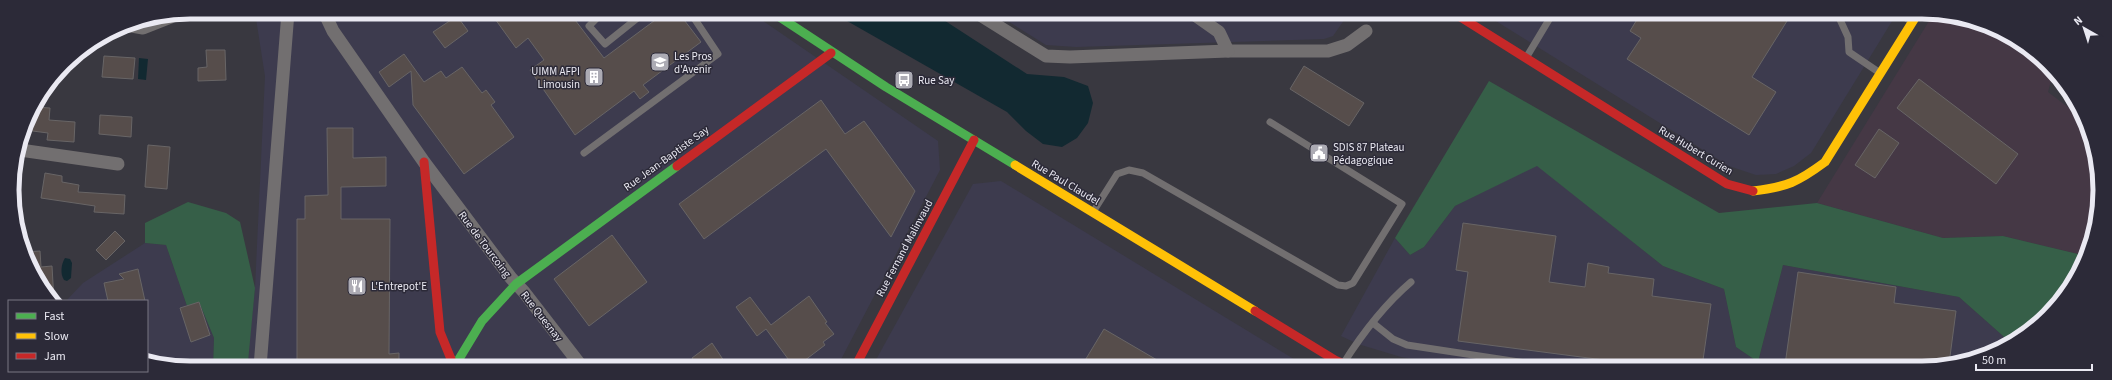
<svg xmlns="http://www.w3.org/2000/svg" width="2112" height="380" viewBox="0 0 2112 380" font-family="'Source Sans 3',sans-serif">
	<rect width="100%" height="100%" fill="#393840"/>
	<polygon fill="#453845" points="1934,13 1945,13 2011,36 2053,73 2048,92 2081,117 2094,144 2099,213 2082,269 2057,302 2078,254 2003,236 1943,238 1817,203"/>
	<g fill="#3d3b4e">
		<polygon points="255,12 750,12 938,141 940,170 837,367 269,367 247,363 255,288 265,76"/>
		<polygon points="995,13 1349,13 1333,36 1324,39 1076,47 1046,45"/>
		<polygon points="1483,13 1897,13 1811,153 1794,166 1776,174 1756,175 1729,166"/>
		<polygon points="1537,165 1663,266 1724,289 1736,347 1758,362 1783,265 1959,297 2011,343 2001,350 1934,368 1465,367 1401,357 1358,344 1341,336 1395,238 1410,255 1424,247 1455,206"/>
		<polygon points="1001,181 1307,367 872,367 973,184"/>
		<polygon points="145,243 166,245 187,306 199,302 214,338 213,367 167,367 147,360 147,301 66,301 83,283"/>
	</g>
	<g fill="#365f48">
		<polygon points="1489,81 1719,213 1817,203 1943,238 2003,236 2078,254 2057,302 2048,316 2011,343 1959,297 1783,265 1758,362 1736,347 1724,289 1663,266 1537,166 1455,206 1424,247 1410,255 1395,238"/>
		<polygon points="188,202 226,213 240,222 255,288 248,362 268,367 213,367 214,338 199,302 187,306 166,245 145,243 145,223"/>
	</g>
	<g fill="#122931">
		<polygon points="833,13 933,13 1027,74 1064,77 1088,86 1093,103 1088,123 1077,138 1062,147 1043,144 1026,131 1007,112"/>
		<polygon points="139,58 148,59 146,80 138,79"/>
		<path d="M65 258 70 259 72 263 71 278 67 281 64 280C60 274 61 264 65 258Z"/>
	</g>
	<g fill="#564d4b" stroke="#686566">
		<polygon points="490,12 569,12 604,58 666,12 678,12 701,42 643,85 649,92 640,99 634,91 575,135 530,70 544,60 528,38 516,48"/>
		<polygon points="1641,13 1792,13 1752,77 1776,92 1749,135 1627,59 1641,38 1630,31"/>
		<polygon points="457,16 468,31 445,48 433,32"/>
		<polygon points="206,50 225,50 226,80 198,81 198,68 207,67"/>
		<polygon points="404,54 424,82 441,71 446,78 462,67 482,93 486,90 495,102 491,105 514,137 464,174 413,105 411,71 389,87 379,72"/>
		<polygon points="104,56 135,58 133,79 102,77"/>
		<polygon points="1304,66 1364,103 1349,126 1290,89"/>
		<polygon points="1919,79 2018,154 1996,184 1897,108"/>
		<polygon points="821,100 845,134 864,121 915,191 891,237 826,149 704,239 679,204"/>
		<polygon points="34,107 50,108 49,120 75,122 74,142 47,140 48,133 25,130 30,111"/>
		<polygon points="100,115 132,117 131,137 99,134"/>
		<polygon points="327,128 353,128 353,158 386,157 386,186 341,187 341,219 390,219 389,354 399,353 399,367 297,367 297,219 305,219 305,196 328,195"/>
		<polygon points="1879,129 1899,143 1875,178 1855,165"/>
		<polygon points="148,145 170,147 167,189 145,187"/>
		<polygon points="45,173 62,176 62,182 79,185 78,192 125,195 124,214 94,212 95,206 41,198"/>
		<polygon points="1463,223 1556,236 1549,282 1585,287 1588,263 1609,267 1608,273 1654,279 1652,296 1711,304 1702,367 1658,367 1458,341 1468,272 1456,270"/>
		<polygon points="115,231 125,241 106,260 96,250"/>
		<polygon points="612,235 647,282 589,326 554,279"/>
		<polygon points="40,251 41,267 52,266 54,301 24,252"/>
		<polygon points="138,269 145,301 108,301 104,283 124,279 119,274"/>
		<polygon points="1798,272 1896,287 1894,303 1956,311 1949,364 1934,368 1799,368 1785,365"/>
		<polygon points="809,296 827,322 825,323 834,334 823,342 825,345 796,367 794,367 766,329 757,336 736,307 750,297 771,325"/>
		<polygon points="199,302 210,335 191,342 180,308"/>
		<polygon points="1104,329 1169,367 1081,367"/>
		<polygon points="712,343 728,367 698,367 692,358"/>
	</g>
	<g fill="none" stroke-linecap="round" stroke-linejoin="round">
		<g stroke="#726f70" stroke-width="7">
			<polyline points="603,12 589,26 605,44 645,12"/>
			<polyline points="1837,13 1848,37 1849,52 1880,73"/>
			<polyline points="1899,13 1912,22"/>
			<polyline points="1526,58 1553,13"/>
			<polyline points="584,153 718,54 690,12"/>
			<polyline points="1093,212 1117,174 1129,170 1143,173 1338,285 1346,286 1353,283 1402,204 1270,122"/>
			<polyline points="1373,323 1393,339 1407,345 1553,367"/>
			<path d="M1343 364C1362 334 1384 305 1411 282"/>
		</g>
		<g stroke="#726f70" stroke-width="13">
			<polyline points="324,12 333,31 424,162 511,278 524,292 582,367"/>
			<polyline points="977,13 1046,56 1070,57 1228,51 1328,51 1347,45 1366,31"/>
			<polyline points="1192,13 1219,32 1228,51"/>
			<polyline points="126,25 143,28 176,15"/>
			<polyline points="20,150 118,164"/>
			<polyline points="260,367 288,12"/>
		</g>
		<g stroke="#4caf50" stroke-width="9">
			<polyline points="772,12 886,87 1015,165"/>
			<polyline points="451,359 456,364 482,321 516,284 677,166"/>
		</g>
		<g stroke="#ffc107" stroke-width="9">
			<polyline points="1015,165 1255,311"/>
			<path d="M1753 191C1787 187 1798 182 1825 162L1918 13"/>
		</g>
		<g stroke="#c62828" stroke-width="9">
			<polyline points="1454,13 1727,184 1753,191"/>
			<polyline points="424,162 440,332 451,359"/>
			<polyline points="677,166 831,53"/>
			<polyline points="1255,311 1335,360 1351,367"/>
			<polyline points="855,367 974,140"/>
		</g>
	</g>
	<defs>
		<symbol id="school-square" viewBox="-11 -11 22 22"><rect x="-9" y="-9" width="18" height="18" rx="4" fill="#acabb4" stroke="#2c2a38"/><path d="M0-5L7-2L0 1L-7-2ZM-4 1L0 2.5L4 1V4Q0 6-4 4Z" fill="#fff"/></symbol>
		<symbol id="building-square" viewBox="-11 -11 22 22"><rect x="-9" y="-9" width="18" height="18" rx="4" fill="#acabb4" stroke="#2c2a38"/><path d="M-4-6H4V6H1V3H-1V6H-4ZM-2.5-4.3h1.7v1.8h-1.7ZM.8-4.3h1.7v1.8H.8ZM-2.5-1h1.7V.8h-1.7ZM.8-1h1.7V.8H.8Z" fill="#fff"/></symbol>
		<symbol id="bus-square" viewBox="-11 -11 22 22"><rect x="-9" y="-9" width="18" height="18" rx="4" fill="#acabb4" stroke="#2c2a38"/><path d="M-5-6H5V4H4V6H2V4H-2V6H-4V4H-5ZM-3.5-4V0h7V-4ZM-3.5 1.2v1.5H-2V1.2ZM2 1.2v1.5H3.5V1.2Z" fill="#fff"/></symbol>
		<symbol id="civic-square" viewBox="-11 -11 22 22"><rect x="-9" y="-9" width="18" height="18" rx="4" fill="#acabb4" stroke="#2c2a38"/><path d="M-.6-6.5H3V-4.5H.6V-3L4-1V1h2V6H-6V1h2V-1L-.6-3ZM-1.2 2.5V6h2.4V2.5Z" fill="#fff"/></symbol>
		<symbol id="restaurant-square" viewBox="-11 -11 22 22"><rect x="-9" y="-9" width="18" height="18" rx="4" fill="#acabb4" stroke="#2c2a38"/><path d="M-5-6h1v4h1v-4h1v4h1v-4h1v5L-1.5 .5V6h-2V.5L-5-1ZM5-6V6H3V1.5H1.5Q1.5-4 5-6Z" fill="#fff"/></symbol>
	</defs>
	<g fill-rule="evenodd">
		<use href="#school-square" x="649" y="51" width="22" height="22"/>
		<use href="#building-square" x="583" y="66" width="22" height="22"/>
		<use href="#bus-square" x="893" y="69" width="22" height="22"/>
		<use href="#civic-square" x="1308" y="142" width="22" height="22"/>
		<use href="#restaurant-square" x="346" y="275" width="22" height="22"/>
	</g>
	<g text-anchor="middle" stroke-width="3" stroke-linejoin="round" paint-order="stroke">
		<g font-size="11" fill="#eae9f2" stroke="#2c2a38" text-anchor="start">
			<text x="674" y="60">Les Pros<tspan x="674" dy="13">d'Avenir</tspan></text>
			<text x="580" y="75" text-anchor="end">UIMM AFPI<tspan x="580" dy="13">Limousin</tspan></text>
			<text x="918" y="84">Rue Say</text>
			<text x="1333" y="151">SDIS 87 Plateau<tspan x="1333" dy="13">Pédagogique</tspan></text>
			<text x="371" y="290">L'Entrepot'E</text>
		</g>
		<g font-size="11" fill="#eae9f2" stroke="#2c2a38">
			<text transform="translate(1696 150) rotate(31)" y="4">Rue Hubert Curien</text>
			<text transform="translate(666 158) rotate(-36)" y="4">Rue Jean-Baptiste Say</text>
			<text transform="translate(1066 182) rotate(31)" y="4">Rue Paul Claudel</text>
			<text transform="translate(485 244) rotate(53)" y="4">Rue de Tourcoing</text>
			<text transform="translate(904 248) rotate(-62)" y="4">Rue Fernand Malinvaud</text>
			<text transform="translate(542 316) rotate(52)" y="4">Rue Quesnay</text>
		</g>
	</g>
	<path d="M0 0H2112V380H0ZM190 19H1922A171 171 0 0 1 2093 190V190A171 171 0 0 1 1922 361H190A171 171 0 0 1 19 190V190A171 171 0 0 1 190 19Z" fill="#2c2a38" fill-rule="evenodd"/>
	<path fill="none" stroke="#eae9f2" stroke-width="5" d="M190 19H1922A171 171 0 0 1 2093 190V190A171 171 0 0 1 1922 361H190A171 171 0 0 1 19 190V190A171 171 0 0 1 190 19Z"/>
	<rect x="8" y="300" width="140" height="72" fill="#2c2a38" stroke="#787682"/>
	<rect x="16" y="313" width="20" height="6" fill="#4caf50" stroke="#787682"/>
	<text x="44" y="320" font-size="12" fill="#eae9f2">Fast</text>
	<rect x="16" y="333" width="20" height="6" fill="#ffc107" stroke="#787682"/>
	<text x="44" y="340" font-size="12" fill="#eae9f2">Slow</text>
	<rect x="16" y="353" width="20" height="6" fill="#c62828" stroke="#787682"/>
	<text x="44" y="360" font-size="12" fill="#eae9f2">Jam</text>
	<g transform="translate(2084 28) rotate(321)" stroke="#2c2a38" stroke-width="3" paint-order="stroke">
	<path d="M0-3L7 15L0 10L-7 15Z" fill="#eae9f2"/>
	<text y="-6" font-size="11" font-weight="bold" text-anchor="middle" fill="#eae9f2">N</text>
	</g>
	<path d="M1976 364v6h116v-6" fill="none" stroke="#eae9f2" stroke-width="2"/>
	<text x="1982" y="364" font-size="12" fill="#eae9f2" stroke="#2c2a38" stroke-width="3" paint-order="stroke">50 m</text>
</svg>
